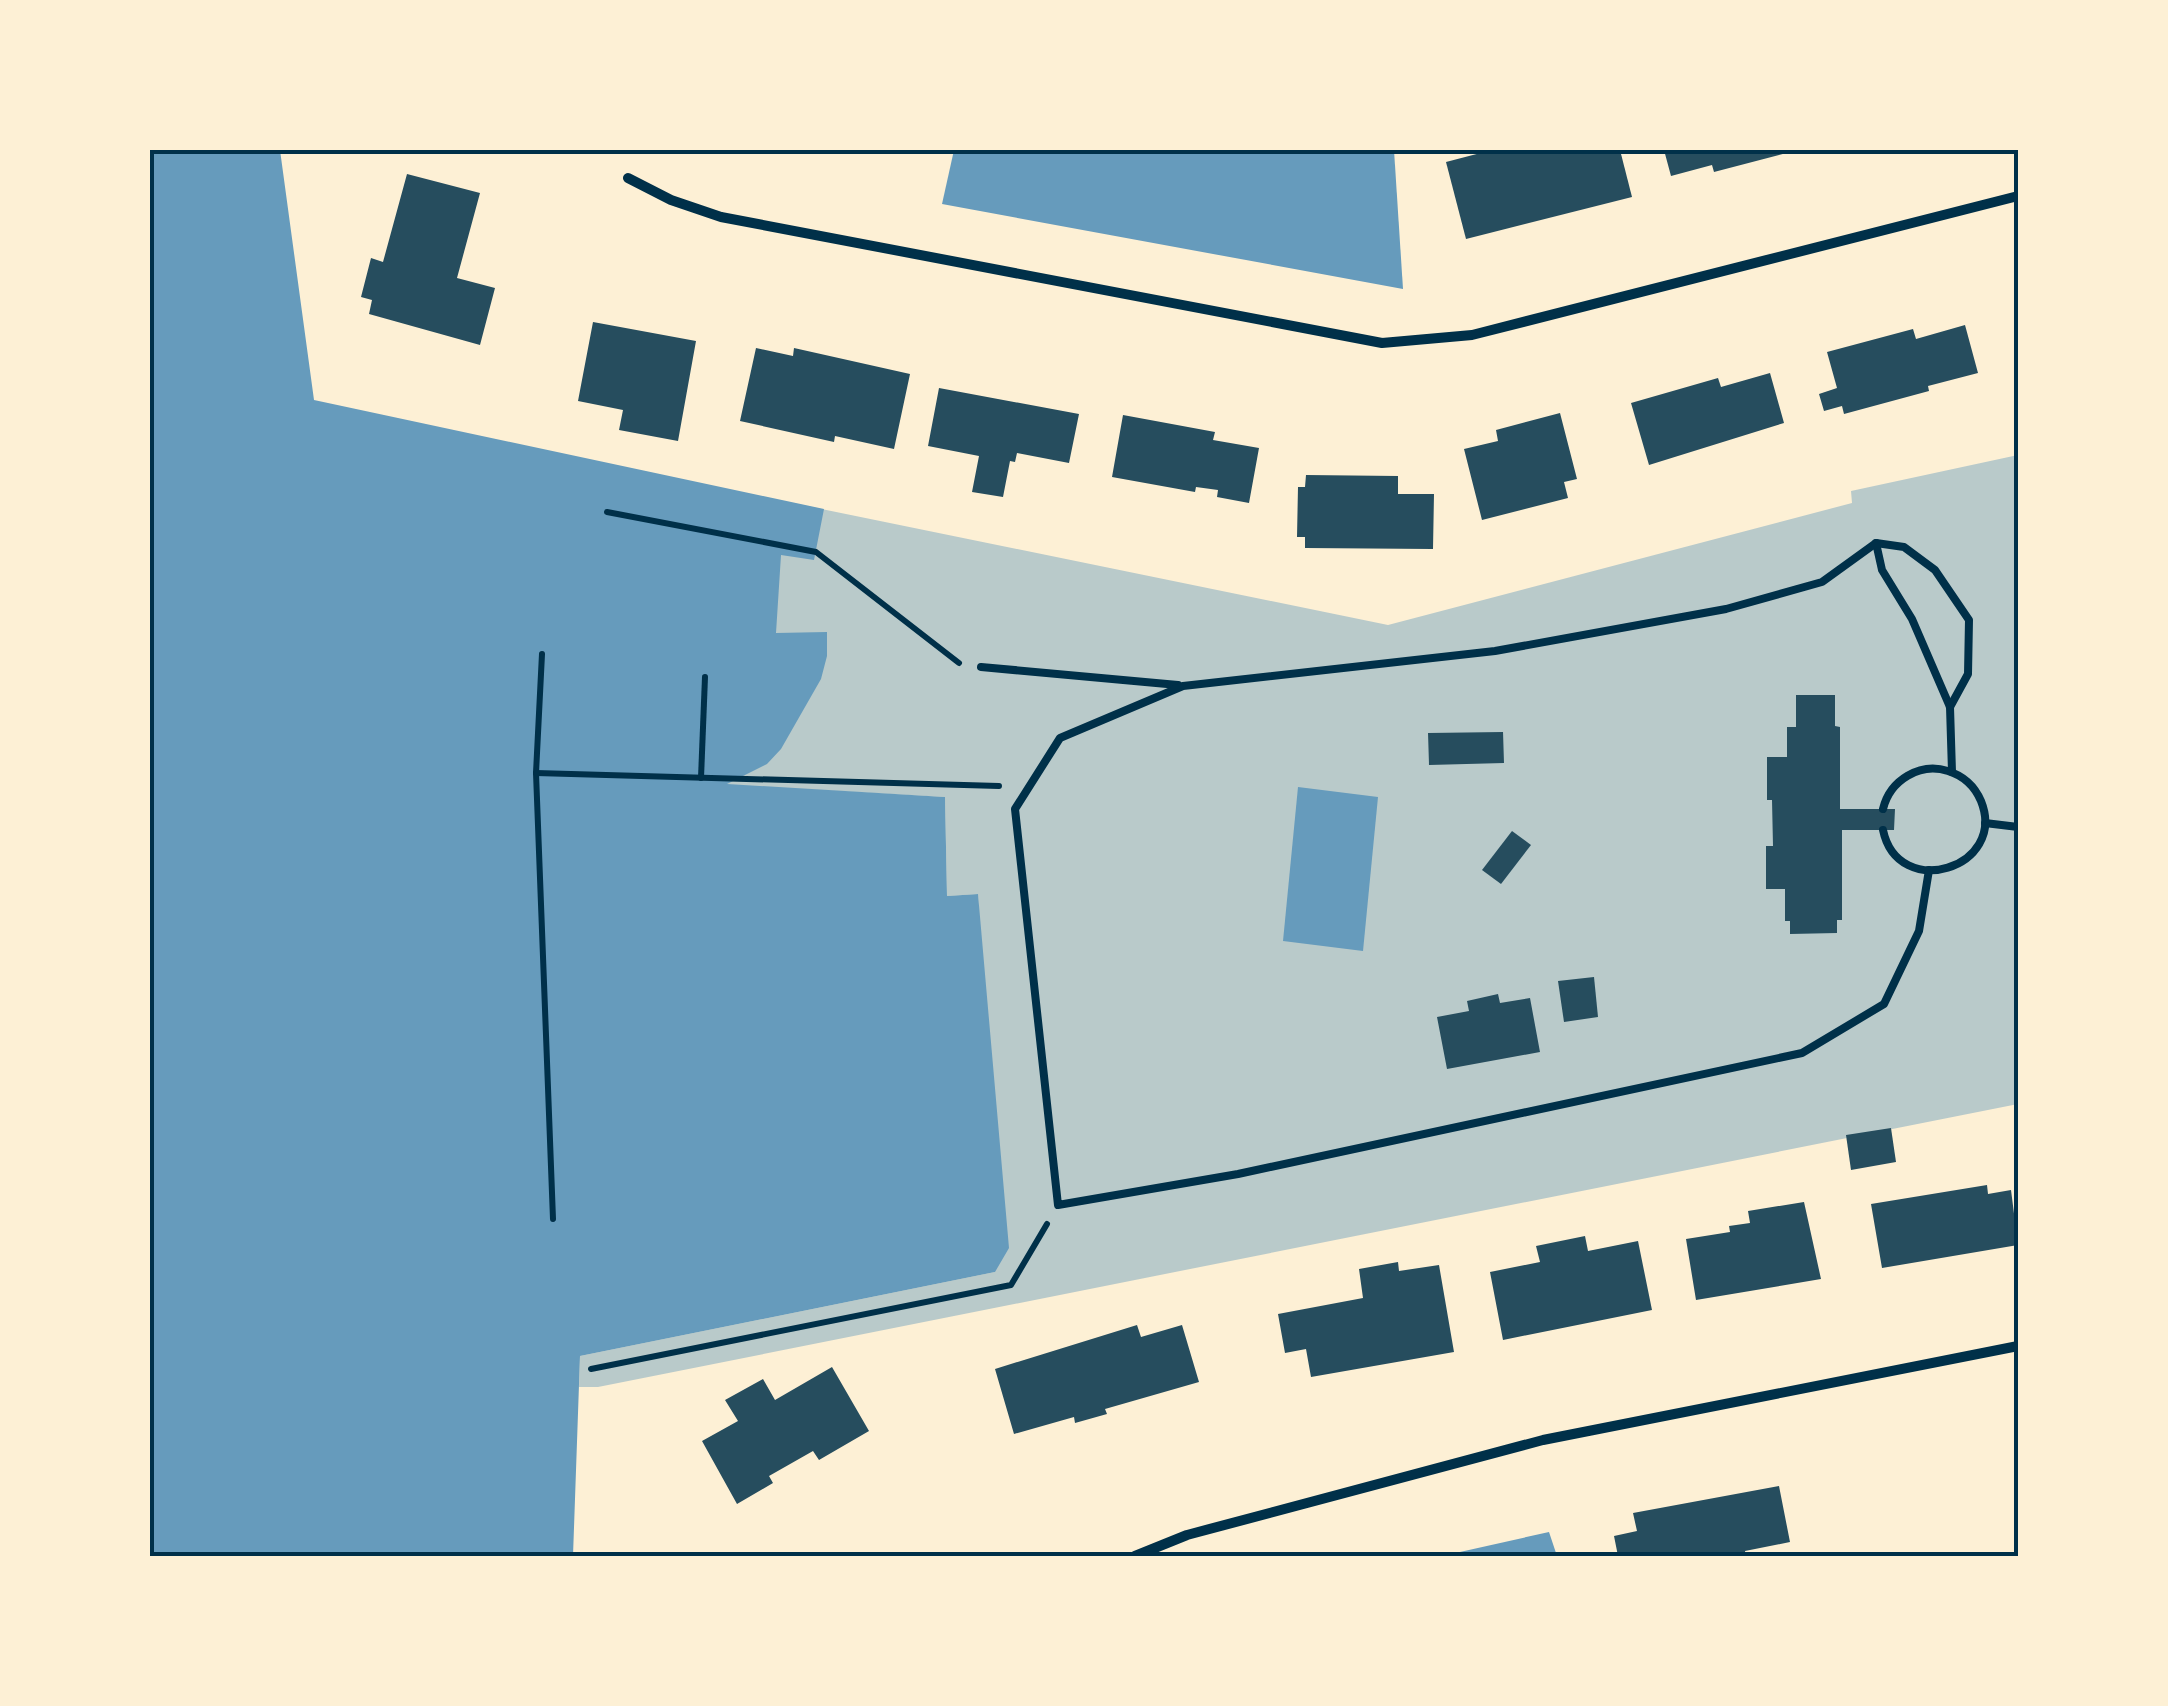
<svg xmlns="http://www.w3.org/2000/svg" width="2168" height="1706" viewBox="0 0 2168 1706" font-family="Jost,sans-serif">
	<rect width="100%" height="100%" fill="#fdf0d5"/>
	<polygon fill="#b9caca" points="2018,455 2018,1104 598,1387 579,1387 580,1356 995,1272 978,894 947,896 945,797 725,785 758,496 1388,625 1852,503 1851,491"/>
	<g fill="#669bbc">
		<polygon points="150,150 280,150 314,400 824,509 814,560 781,555 776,633 827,632 827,656 821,679 781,749 767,764 727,784 945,797 947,896 978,894 1009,1248 995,1272 580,1356 573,1556 150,1556"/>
		<polygon points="954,150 1394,150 1403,289 942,204"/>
		<polygon points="1298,787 1378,797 1363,951 1283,941"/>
		<polygon points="1549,1532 1557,1556 1442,1556"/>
	</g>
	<g fill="#264d5e">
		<polygon points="1492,150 1620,150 1632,197 1466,239 1446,162"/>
		<polygon points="1664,150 1793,150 1794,151 1714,172 1712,165 1671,176"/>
		<polygon points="407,174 480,193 457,278 495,288 480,345 369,314 372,300 361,297 371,258 383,262"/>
		<polygon points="593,322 696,341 678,441 619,430 623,410 578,401"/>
		<polygon points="1965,325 1978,373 1928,386 1929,391 1844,414 1842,406 1824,411 1819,394 1837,388 1827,352 1913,329 1916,339"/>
		<polygon points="756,348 793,356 794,348 910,374 894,449 835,436 834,442 740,421"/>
		<polygon points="1770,373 1784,423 1649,465 1631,403 1718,378 1721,387"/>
		<polygon points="939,388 1079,414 1069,463 1017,453 1015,462 1010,461 1003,497 972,492 979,456 928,446"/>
		<polygon points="1560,413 1577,479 1564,482 1568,498 1482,520 1464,449 1498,441 1496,430"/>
		<polygon points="1123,415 1215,432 1213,440 1259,448 1249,503 1217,497 1218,490 1196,487 1195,492 1112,477"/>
		<polygon points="1306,475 1398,476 1398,494 1434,494 1433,549 1305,548 1305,537 1297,537 1298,487 1305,487"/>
		<polygon points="1796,695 1835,695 1835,726 1840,727 1840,809 1895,809 1894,830 1842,830 1842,920 1837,920 1837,933 1790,934 1790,921 1785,921 1785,889 1766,889 1766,846 1773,846 1772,800 1767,800 1767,757 1787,757 1787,727 1796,727"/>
		<polygon points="1503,732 1504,763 1429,765 1428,733"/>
		<polygon points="1512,831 1531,845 1501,884 1482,870"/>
		<polygon points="1594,977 1598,1017 1564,1022 1558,981"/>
		<polygon points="1498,994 1500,1003 1530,998 1540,1052 1447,1069 1437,1017 1469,1011 1467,1001"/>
		<polygon points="1891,1128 1896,1162 1851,1170 1846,1135"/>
		<polygon points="1987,1185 1988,1194 2011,1190 2018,1245 1882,1268 1871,1204"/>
		<polygon points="1804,1202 1821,1279 1696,1300 1686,1239 1730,1232 1729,1226 1750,1223 1748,1211"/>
		<polygon points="1585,1236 1588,1251 1638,1241 1652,1310 1503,1340 1490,1272 1540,1262 1536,1246"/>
		<polygon points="1398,1262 1399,1271 1439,1265 1454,1352 1311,1377 1306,1349 1285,1353 1278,1314 1363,1298 1359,1269"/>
		<polygon points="1137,1325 1141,1337 1182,1325 1199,1382 1105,1409 1107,1414 1075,1423 1074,1417 1014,1434 995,1369"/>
		<polygon points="832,1367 869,1431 819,1460 813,1451 769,1476 773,1483 737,1504 702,1441 738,1421 725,1400 763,1379 775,1400"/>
		<polygon points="1779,1486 1790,1542 1745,1551 1746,1556 1618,1556 1614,1536 1637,1531 1633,1513"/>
	</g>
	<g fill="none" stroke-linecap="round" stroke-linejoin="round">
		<g stroke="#003049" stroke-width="6">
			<polyline points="607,512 816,552 959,663"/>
			<polyline points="542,654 536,773 553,1219"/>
			<polyline points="536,773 999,786"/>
			<polyline points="701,778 705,677"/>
			<polyline points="591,1369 1011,1285 1047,1224"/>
		</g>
		<g stroke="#003049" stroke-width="8">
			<polyline points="1876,543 1882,570 1912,619 1950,707 1952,772"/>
			<polyline points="981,667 1178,685"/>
			<polyline points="1985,823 2018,827"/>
			<path d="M1883 830C1898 902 2008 868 1981 801 1975 787 1964 776 1948 771 1920 762 1890 780 1883 809"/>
			<polyline points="1929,870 1919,931 1884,1004 1802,1053 1238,1174 1058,1205 1015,809 1060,738 1183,686 1495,651 1726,609 1822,582 1876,543 1904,547 1935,570 1969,620 1968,674 1950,707"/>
		</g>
		<g stroke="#003049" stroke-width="10">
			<polyline points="628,178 671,200 721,217 1382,343 1472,335 2018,196"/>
			<polyline points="1135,1556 1187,1535 1543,1440 2018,1346"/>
		</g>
	</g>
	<rect width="2168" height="1706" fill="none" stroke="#fdf0d5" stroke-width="305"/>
	<rect x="152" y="152" width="1864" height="1402" fill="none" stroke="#003049" stroke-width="4"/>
</svg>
